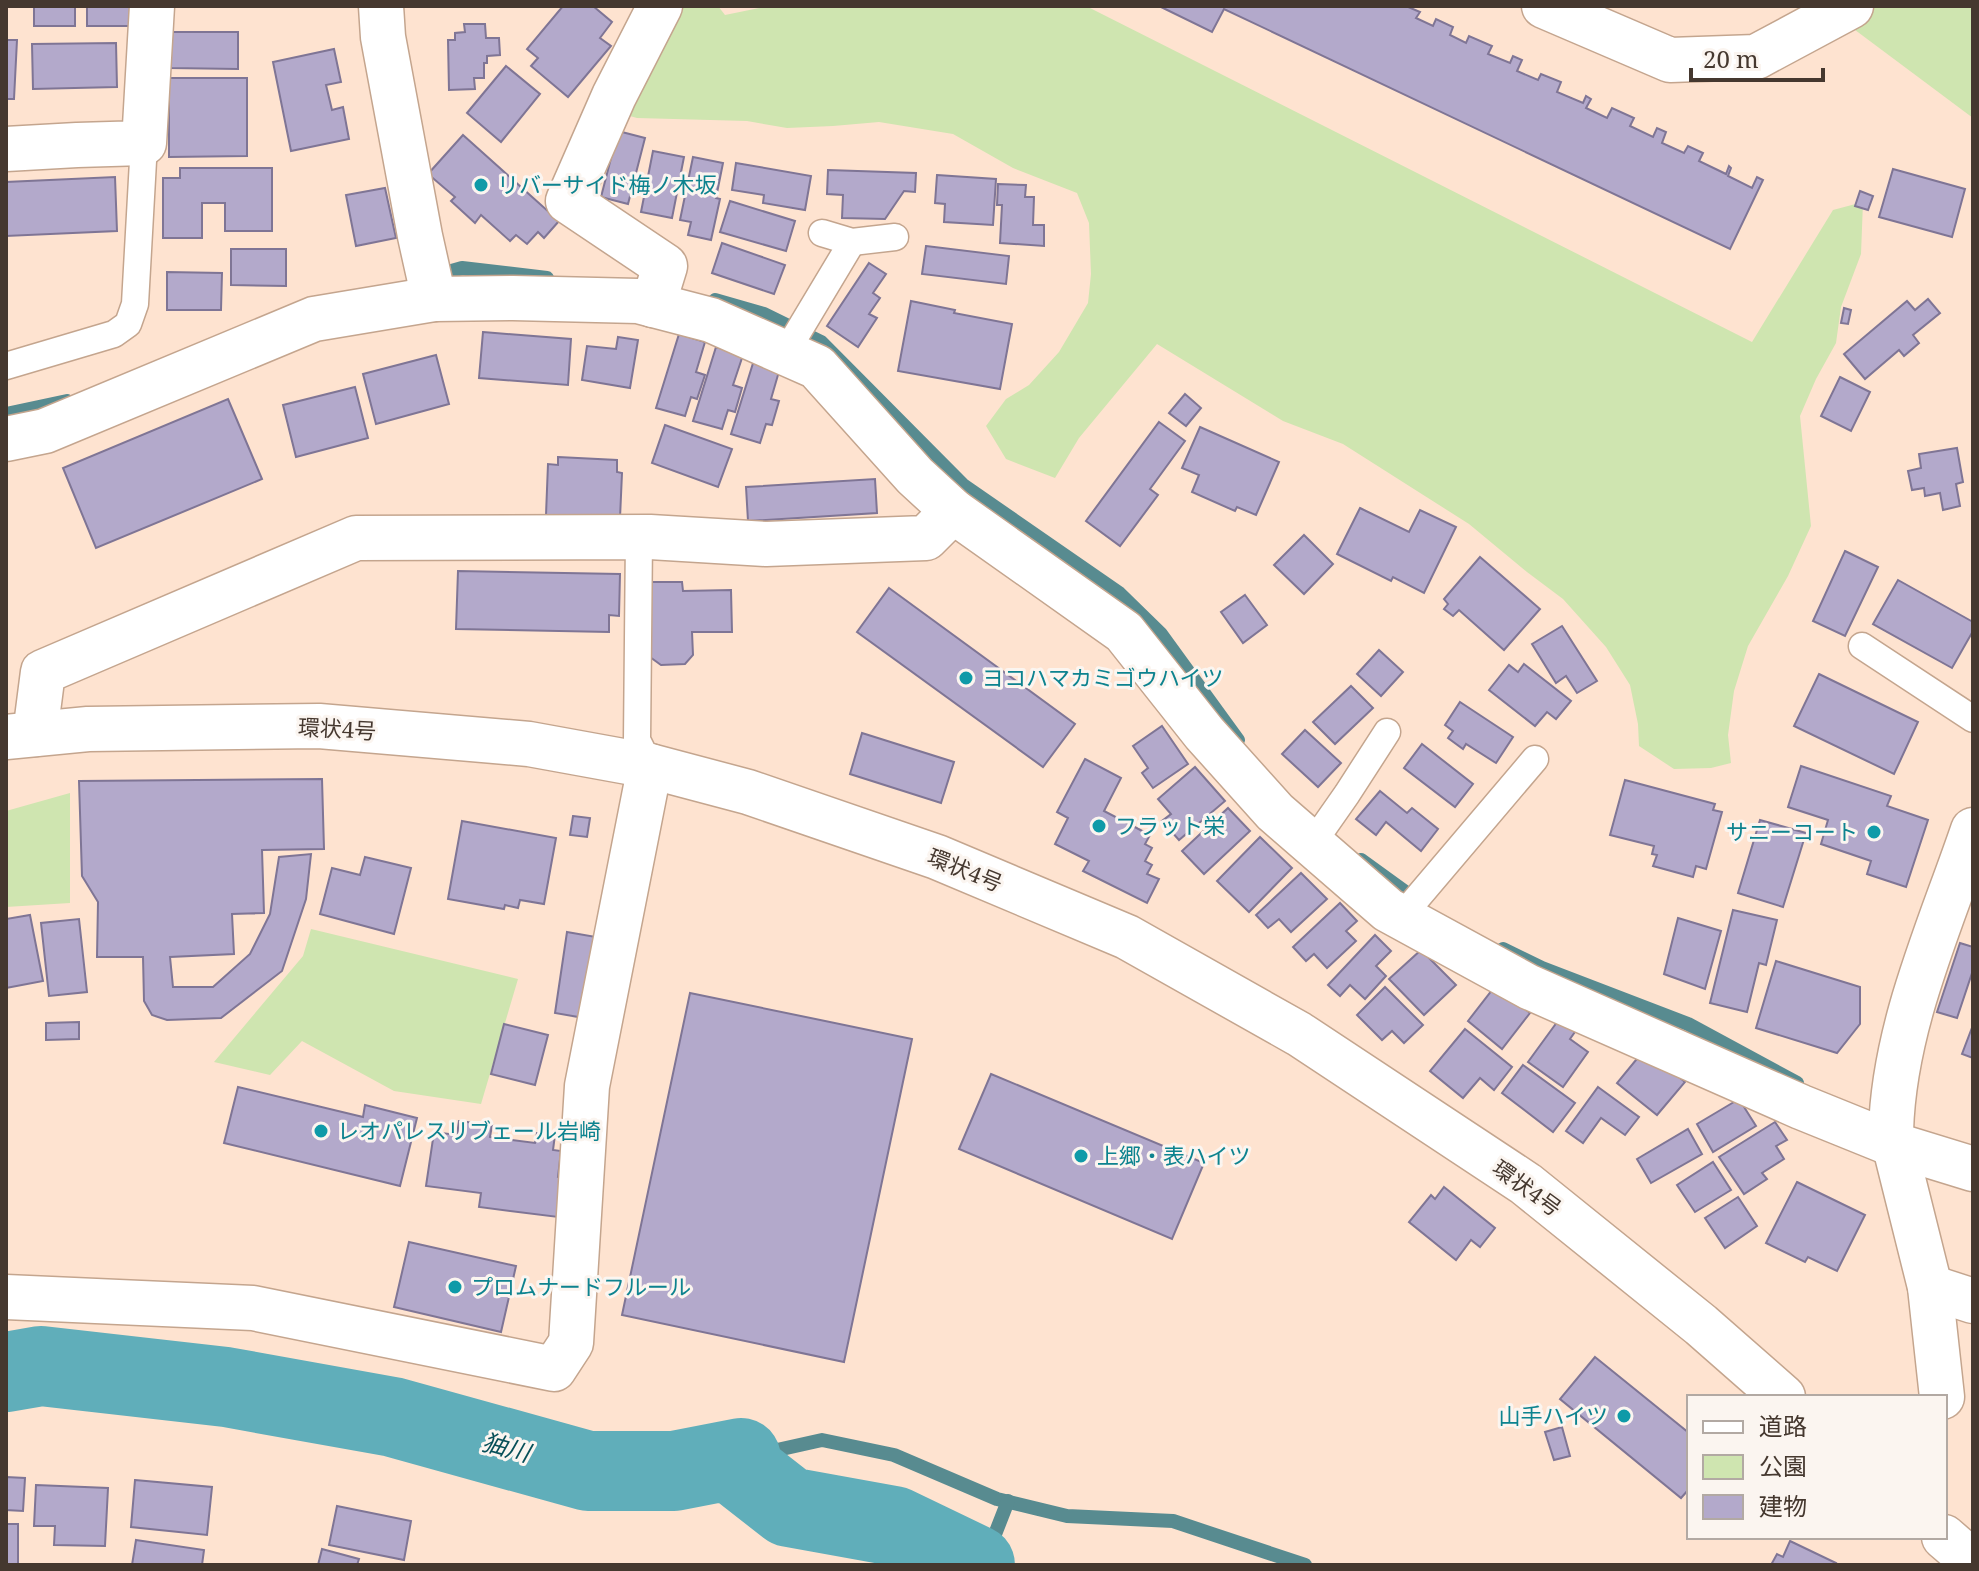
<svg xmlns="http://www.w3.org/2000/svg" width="1979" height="1571" viewBox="0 0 1979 1571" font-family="'Noto Serif','Noto Sans JP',serif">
	<rect width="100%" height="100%" fill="#fee3d0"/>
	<g fill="#cfe5b0">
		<polygon points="660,6 718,6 725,15 769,6 1086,6 1752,342 1833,210 1863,202 1861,254 1841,307 1836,343 1816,379 1800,416 1811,526 1788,576 1748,646 1734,691 1728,735 1731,763 1711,768 1674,769 1639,746 1638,724 1630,685 1606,647 1563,599 1527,572 1469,524 1343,444 1283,421 1157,344 1079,438 1055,478 1006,459 986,426 1006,399 1029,385 1059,352 1088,303 1091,274 1089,223 1077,193 1013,168 953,134 879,122 833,126 787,128 747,121 637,118 608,110"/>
		<polygon points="1851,6 1973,6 1973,118 1835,15"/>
		<polygon points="70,793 70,903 6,907 6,811"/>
		<polygon points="311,929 518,979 481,1104 394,1091 302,1041 270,1075 214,1062 303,956"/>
	</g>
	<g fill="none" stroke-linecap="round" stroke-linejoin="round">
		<g stroke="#588b90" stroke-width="14">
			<polyline points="434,276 462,268 547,278"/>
			<polyline points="715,300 764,314 821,342 963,485 1119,593 1161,634 1238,740"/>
			<polyline points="6,414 67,401"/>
			<polyline points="1361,860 1419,902"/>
			<polyline points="1503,949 1542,968 1688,1024 1797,1083"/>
			<polyline points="741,1458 822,1440 894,1455 997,1499 1067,1516 1173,1521 1305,1565"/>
			<polyline points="983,1565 1008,1501"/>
		</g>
		<polyline stroke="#60aeba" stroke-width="80" points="6,1372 41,1366 226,1387 393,1417 588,1471 674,1471 741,1458 739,1468 789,1507 894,1526 975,1565"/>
	</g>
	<g fill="#b3a9cb" stroke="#7f7595" stroke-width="2">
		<rect x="34" y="6" width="41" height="20"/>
		<rect x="87" y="6" width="44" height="20"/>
		<polygon points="563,6 593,6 612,22 600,38 611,46 568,97 531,66 538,58 527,49"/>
		<polygon points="1159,6 1406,6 1420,12 1416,18 1433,26 1436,19 1453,27 1450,35 1466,43 1469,36 1492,46 1488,54 1510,63 1513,56 1522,60 1517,71 1538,80 1541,74 1561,82 1557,92 1583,103 1586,96 1591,99 1586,108 1607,118 1612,108 1634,118 1630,126 1653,137 1657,128 1666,132 1662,143 1684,153 1688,146 1703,153 1699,161 1726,174 1729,166 1731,168 1728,176 1752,188 1757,177 1763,180 1730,249 1224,9 1212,32"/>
		<polygon points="464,24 485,24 486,38 499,38 500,55 487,56 487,63 484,63 484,78 474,78 475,89 449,90 448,40 455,40 455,33 465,32"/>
		<polygon points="170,32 238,32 238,69 170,68"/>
		<polygon points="6,40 17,40 14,99 6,99"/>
		<polygon points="116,43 117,87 33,89 32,44"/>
		<polygon points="334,49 341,82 326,85 332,110 343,107 349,139 291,151 273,62"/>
		<polygon points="506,66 540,94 501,142 467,113"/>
		<polygon points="169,78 247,78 247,156 169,157"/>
		<polygon points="618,131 645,138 628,204 601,197"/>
		<polygon points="463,135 559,221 544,238 538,232 527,244 516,235 510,241 481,215 475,223 451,201 455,197 428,174"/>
		<polygon points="653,151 684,157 672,218 641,212"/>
		<polygon points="693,157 723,163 716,198 720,199 711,240 688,235 691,222 680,220"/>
		<polygon points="736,163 811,176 805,210 763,203 764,195 732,190"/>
		<polygon points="180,168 272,168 272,231 225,231 225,203 202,203 202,238 163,238 163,178 180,178"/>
		<polygon points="1893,169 1965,189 1952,237 1879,217"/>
		<polygon points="828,170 916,173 915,192 904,191 885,219 842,218 843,195 827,194"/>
		<polygon points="937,175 996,179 993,225 944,222 945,204 935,203"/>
		<polygon points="115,177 117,231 6,236 6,182"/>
		<polygon points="998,184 1026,185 1025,197 1034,197 1033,225 1044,225 1044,246 1000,243 1002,205 997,205"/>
		<polygon points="385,188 396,238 356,246 346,195"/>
		<polygon points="1860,191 1873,196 1868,210 1855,206"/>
		<polygon points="730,201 795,221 786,251 720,232"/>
		<polygon points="722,243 785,265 774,294 712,273"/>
		<polygon points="926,246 1009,256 1006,284 922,274"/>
		<polygon points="231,249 286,249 286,286 231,285"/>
		<polygon points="869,263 886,274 873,293 880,298 869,314 877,318 858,347 827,326"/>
		<polygon points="167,272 222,273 221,310 167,310"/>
		<polygon points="1928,299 1940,313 1913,335 1919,343 1904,356 1899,350 1865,379 1844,354 1907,301 1915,310"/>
		<polygon points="911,301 955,310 954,313 1012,324 1000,389 898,371"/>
		<polygon points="1844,308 1851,310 1848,324 1841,323"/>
		<polygon points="483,332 571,339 568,385 479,378"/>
		<polygon points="679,334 705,342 696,372 705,375 697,399 691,397 685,416 656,408"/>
		<polygon points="618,337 638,340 630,388 582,380 587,346 616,349"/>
		<polygon points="716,347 743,355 733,385 742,388 735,412 728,410 722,429 693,421"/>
		<polygon points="436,355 449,404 376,424 363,374"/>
		<polygon points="754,360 780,368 771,399 779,401 772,425 766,424 760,443 731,434"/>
		<polygon points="1840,377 1870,392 1851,431 1821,416"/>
		<polygon points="355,387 368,438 296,457 283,405"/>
		<polygon points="1185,394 1201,408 1186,426 1169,413"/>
		<polygon points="228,399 262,479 96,548 63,468"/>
		<polygon points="1159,422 1185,441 1150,489 1158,495 1120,546 1086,521"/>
		<polygon points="665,425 732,449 718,487 652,463"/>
		<polygon points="1200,427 1279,462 1256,515 1237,507 1235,511 1192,492 1199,475 1182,468"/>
		<polygon points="1957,448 1963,482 1956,484 1960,506 1943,510 1940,493 1925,496 1924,488 1912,490 1908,471 1921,468 1919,454"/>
		<polygon points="558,457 617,460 617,472 622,473 620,518 546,515 548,464 558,465"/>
		<polygon points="875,479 877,513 748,521 746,487"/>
		<polygon points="1360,508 1409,532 1420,510 1456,527 1424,593 1393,577 1391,581 1337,554"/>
		<polygon points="1304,535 1333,564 1304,594 1274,565"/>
		<polygon points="1845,551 1878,567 1845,636 1813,621"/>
		<polygon points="1480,557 1540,609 1504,650 1459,610 1453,616 1444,609 1448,604 1444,599"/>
		<polygon points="458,571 620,574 619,616 609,615 609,632 456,629"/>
		<polygon points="1898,580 1973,622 1973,631 1952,668 1873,624"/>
		<polygon points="649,582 682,582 683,591 731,590 732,632 692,632 693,655 685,664 661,665 650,657"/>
		<polygon points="889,588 1075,724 1043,767 857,632"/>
		<polygon points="1245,595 1267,625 1243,643 1221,612"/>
		<polygon points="1562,626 1597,681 1577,693 1566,676 1556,683 1532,644"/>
		<polygon points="1379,650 1403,672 1381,696 1357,674"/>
		<polygon points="1524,664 1571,701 1556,719 1547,712 1535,726 1489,690 1509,665 1518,672"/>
		<polygon points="1819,674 1918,722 1894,774 1794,726"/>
		<polygon points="1351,686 1373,708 1335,744 1313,722"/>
		<polygon points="1460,702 1513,737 1496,763 1466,744 1463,749 1448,738 1453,731 1445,725"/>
		<polygon points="1162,726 1188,764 1153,788 1142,773 1148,768 1133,746"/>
		<polygon points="1305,730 1341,763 1318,787 1282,754"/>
		<polygon points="862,733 954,762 941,803 850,774"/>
		<polygon points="1422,744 1473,784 1455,807 1404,768"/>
		<polygon points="1085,759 1121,778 1104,811 1150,835 1145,844 1152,848 1145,861 1152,865 1147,874 1159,879 1147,903 1083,871 1089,861 1055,844 1068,818 1057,812"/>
		<polygon points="1801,766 1891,796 1887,806 1928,820 1906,887 1867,874 1871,861 1821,844 1828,820 1788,807"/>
		<polygon points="1195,767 1225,801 1179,840 1162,821 1171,814 1158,799"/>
		<polygon points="322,779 324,849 262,850 264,913 232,914 234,954 170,957 173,987 213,987 250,954 270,914 279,857 311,854 306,899 282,971 221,1018 167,1020 152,1015 144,1001 143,957 97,957 98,902 82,876 79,781"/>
		<polygon points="1625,780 1715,804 1713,810 1722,812 1706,869 1696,866 1693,877 1653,866 1657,855 1652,854 1654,846 1610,835"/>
		<polygon points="1380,791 1407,813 1412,808 1438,829 1421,851 1386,822 1376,835 1356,819"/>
		<polygon points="1228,808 1250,831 1204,874 1182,851"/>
		<polygon points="573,816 590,818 587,837 570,835"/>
		<polygon points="1760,820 1806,833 1783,907 1738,893"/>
		<polygon points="462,821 556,838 544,904 520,900 518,908 505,905 504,909 448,899"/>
		<polygon points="1260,837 1292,868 1249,912 1217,881"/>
		<polygon points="365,857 411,868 394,934 320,914 332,868 360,875"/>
		<polygon points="1301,873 1327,899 1291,932 1279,919 1268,928 1256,915"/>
		<polygon points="1340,903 1357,921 1346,931 1356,941 1327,968 1314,954 1306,961 1293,947"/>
		<polygon points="1733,910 1777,920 1766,965 1759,963 1747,1012 1710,1003"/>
		<polygon points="30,915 43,981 6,988 6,919"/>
		<polygon points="1678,918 1721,931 1705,989 1664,974"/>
		<polygon points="79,919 87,992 49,996 41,923"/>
		<polygon points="567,932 596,937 584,1018 555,1013"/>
		<polygon points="1375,935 1391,951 1376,966 1386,976 1365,999 1350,985 1340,996 1328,985"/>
		<polygon points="1960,943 1973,947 1973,970 1957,1018 1937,1012"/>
		<polygon points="1421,950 1456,985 1424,1015 1389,979"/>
		<polygon points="1776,961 1860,987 1860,1024 1837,1053 1756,1028"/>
		<polygon points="1496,985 1530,1013 1502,1049 1468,1021"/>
		<polygon points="1385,987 1423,1025 1404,1043 1392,1031 1382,1040 1357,1015"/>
		<polygon points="690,993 912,1039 844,1362 622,1315"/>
		<polygon points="1560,1018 1577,1029 1570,1039 1588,1052 1563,1087 1528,1062"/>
		<polygon points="79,1022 79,1039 46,1040 46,1023"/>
		<polygon points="504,1024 548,1035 535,1085 491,1074"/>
		<polygon points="1973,1025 1973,1058 1962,1054"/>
		<polygon points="1465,1029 1512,1067 1494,1090 1480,1078 1463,1098 1430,1071"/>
		<polygon points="1645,1049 1685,1082 1657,1115 1617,1083"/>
		<polygon points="1523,1065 1575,1103 1553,1132 1502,1093"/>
		<polygon points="991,1074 1204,1163 1172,1239 959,1149"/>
		<polygon points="238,1087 363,1117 365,1105 417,1118 400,1186 224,1143"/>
		<polygon points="1598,1087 1639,1117 1625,1135 1601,1118 1583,1143 1566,1131"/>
		<polygon points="1739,1099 1756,1126 1713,1152 1697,1124"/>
		<polygon points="459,1121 492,1125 490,1137 535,1143 537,1133 555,1135 553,1150 561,1151 558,1177 564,1178 558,1217 479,1207 481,1193 426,1186 434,1132 457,1135"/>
		<polygon points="1775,1122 1787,1140 1776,1146 1784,1159 1762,1173 1767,1179 1744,1194 1719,1157"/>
		<polygon points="1688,1129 1702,1154 1651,1183 1637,1159"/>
		<polygon points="1713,1162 1731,1190 1695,1212 1677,1185"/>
		<polygon points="1797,1182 1865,1215 1837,1271 1808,1257 1805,1262 1766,1243"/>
		<polygon points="1444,1187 1495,1228 1480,1247 1471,1240 1456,1260 1409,1222 1431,1195 1435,1199"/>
		<polygon points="1738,1197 1757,1226 1725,1248 1705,1218"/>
		<polygon points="409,1242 516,1266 501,1332 394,1307"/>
		<polygon points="1595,1357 1689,1433 1689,1489 1681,1498 1560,1399"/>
		<polygon points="1562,1427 1570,1456 1554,1460 1545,1432"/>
		<polygon points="6,1477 25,1478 23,1511 6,1510"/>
		<polygon points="135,1480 212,1487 207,1535 131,1527"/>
		<polygon points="36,1485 108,1488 105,1546 54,1545 55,1526 34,1526"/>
		<polygon points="337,1506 411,1521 404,1560 329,1545"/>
		<rect x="6" y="1524" width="12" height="41"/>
		<polygon points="136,1540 204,1550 202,1565 132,1565"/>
		<polygon points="1790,1541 1836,1563 1835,1565 1771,1565 1777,1554 1783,1557"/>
		<polygon points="322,1549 359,1559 357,1565 318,1565"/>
	</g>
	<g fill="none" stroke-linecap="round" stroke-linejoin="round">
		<defs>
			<g id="lane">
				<polyline points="822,233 852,242 895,237"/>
				<polyline points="786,352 852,242"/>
				<polyline points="6,366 114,334 128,324 135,304 144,143"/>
				<polyline points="639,537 637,740 650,766"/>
				<polyline points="1862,646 1973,719"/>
				<polyline points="1312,844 1347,794 1387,732"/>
				<polyline points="1401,917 1535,759"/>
			</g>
			<g id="street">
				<polyline points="381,6 383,37 420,236 434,299"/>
				<polyline points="1544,6 1670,60 1756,57 1851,6"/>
				<polyline points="6,149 77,145 144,143 152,6"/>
				<polyline points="653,305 665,266 568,201 614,96 660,6"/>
				<polyline points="6,439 45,431 314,319 434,299 513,298 638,301 711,320 817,367 915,476 953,511 1124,632 1204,733 1275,812 1388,910 1529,987 1801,1107 1895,1145 1973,1169"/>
				<polyline points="35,734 43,672 356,538 650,537 766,544 926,538 953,511"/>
				<polyline points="1930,1287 1973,1301"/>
				<polyline points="6,1297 253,1308 554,1369 571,1343 587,1086 650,766"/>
			</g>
			<path id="secondary" d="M1942 1397 1930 1287 1891 1131C1894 1026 1940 927 1973 830"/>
			<g id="primary">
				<polyline points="6,737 88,729 319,726 529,744 650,766 748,792 937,857 1127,937 1299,1034 1526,1184 1701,1325 1783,1397"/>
				<polyline points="1944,1537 1973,1562"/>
			</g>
		</defs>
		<use href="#lane" stroke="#c4a58e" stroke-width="29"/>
		<use href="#street" stroke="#c4a58e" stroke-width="47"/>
		<use href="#secondary" stroke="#c4a58e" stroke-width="47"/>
		<use href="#primary" stroke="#c4a58e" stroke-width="47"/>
		<use href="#lane" stroke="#fff" stroke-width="26"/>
		<use href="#street" stroke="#fff" stroke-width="44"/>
		<use href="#secondary" stroke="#fff" stroke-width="44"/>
		<use href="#primary" stroke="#fff" stroke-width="44"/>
	</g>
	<g fill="#0f9aa8" stroke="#fbf5f0" stroke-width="3">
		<circle cx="481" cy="185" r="8"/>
		<circle cx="966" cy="678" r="8"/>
		<circle cx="1099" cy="826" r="8"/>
		<circle cx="1874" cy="832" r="8"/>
		<circle cx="321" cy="1131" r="8"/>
		<circle cx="1081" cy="1156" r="8"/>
		<circle cx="455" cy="1287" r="8"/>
		<circle cx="1624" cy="1416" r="8"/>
	</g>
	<g text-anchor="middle" stroke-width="6" stroke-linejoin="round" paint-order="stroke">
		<g font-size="22" fill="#0d838f" stroke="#fbf5f0" text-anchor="start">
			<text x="497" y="193">リバーサイド梅ノ木坂</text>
			<text x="982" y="686">ヨコハマカミゴウハイツ</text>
			<text x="1115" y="834">フラット栄</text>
			<text x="1858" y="840" text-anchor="end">サニーコート</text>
			<text x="337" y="1139">レオパレスリブェール岩崎</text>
			<text x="1097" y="1164">上郷・表ハイツ</text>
			<text x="471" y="1295">プロムナードフルール</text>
			<text x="1608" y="1424" text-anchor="end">山手ハイツ</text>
		</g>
		<g font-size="22" fill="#45382f" stroke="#fbf5f0">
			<text transform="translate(337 729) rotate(3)" y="8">環状4号</text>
			<text transform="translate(965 870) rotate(22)" y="8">環状4号</text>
			<text transform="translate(1527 1188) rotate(36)" y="8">環状4号</text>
		</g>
		<g font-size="24" font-style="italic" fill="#074f58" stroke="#fbf5f0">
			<text transform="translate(506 1448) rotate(15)" y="8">㹨川</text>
		</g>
	</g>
	<rect width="1979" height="1571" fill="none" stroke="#45382f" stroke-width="16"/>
	<rect x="1687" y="1395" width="260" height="144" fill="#fbf5f0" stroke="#b2a9a3" stroke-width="2"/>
	<rect x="1703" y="1421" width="40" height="12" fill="#ffffff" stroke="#b2a9a3" stroke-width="2"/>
	<text x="1759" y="1435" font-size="24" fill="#45382f">道路</text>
	<rect x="1703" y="1455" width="40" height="24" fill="#cfe5b0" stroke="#b2a9a3" stroke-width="2"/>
	<text x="1759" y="1475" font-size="24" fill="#45382f">公園</text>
	<rect x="1703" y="1495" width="40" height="24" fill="#b3a9cb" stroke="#b2a9a3" stroke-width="2"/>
	<text x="1759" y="1515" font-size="24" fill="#45382f">建物</text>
	<path d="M1691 68v12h132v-12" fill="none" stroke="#45382f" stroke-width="4"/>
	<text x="1703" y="68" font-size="24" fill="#45382f" stroke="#fbf5f0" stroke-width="6" paint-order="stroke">20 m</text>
</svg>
